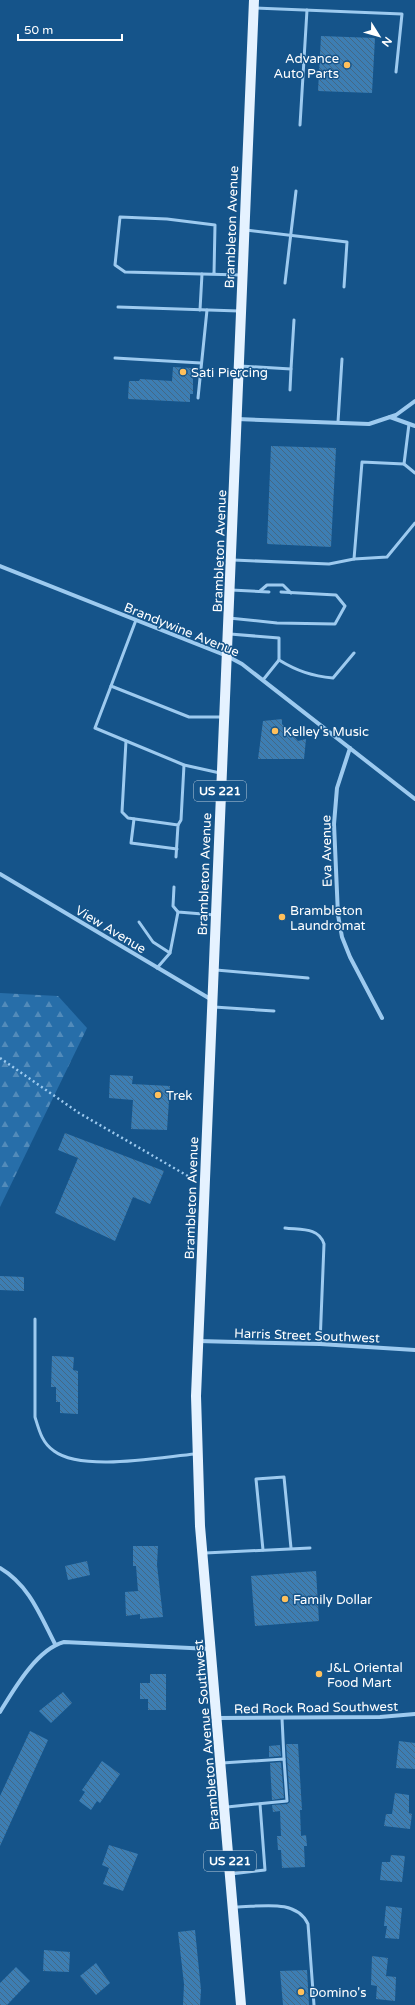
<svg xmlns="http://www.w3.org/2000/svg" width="415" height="2005" viewBox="0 0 415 2005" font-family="'Varela Round',sans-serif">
	<defs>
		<pattern id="forest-firs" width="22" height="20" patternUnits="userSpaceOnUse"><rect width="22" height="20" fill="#276ea9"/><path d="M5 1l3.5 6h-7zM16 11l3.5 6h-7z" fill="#528bba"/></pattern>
		<pattern id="building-back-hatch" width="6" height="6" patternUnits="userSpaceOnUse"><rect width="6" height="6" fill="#3d7eb3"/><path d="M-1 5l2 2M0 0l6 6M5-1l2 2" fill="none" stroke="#446885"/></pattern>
	</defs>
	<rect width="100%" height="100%" fill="#15548a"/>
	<polygon fill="url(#forest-firs)" points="0,993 58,996 87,1028 0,1207"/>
	<g fill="url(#building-back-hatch)">
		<polygon points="321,36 375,38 372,93 318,91"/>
		<polygon points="173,367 191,368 191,376 193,376 193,394 190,394 190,402 128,399 129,381 139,381 140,379 172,381"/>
		<polygon points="271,446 336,448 331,547 267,544"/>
		<polygon points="282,719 282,724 298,741 306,739 304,759 258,759 263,721"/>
		<polygon points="110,1075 133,1076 132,1084 170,1086 167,1130 131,1129 133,1100 109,1098"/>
		<polygon points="65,1133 164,1171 150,1204 133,1197 115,1241 55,1213 78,1158 58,1150"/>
		<polygon points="0,1276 24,1277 24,1291 0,1290"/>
		<polygon points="52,1356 74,1357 73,1370 78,1371 78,1414 60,1413 60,1402 56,1402 56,1387 51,1387"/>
		<polygon points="133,1546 158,1546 157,1565 163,1617 140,1619 140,1614 126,1616 125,1592 138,1591 136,1566 133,1566"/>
		<polygon points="87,1561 90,1575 68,1580 65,1566"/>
		<polygon points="316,1571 319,1621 255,1626 251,1576"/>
		<polygon points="150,1674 166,1674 166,1710 148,1710 148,1699 140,1699 140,1683 150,1683"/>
		<polygon points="63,1692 72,1703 51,1723 39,1711"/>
		<polygon points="30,1731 48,1740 0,1846 0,1796"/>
		<polygon points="399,1741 415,1743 415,1769 396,1768"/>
		<polygon points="286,1744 298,1744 302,1810 300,1810 301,1836 306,1835 307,1846 304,1846 305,1867 282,1868 281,1850 278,1850 277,1836 281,1836 280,1811 273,1812 272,1805 287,1804 290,1802"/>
		<polygon points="280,1745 281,1756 269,1757 269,1746"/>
		<polygon points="102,1761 120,1774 100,1803 97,1801 91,1810 79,1801 85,1792 82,1790"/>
		<polygon points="281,1762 284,1798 272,1800 270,1763"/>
		<polygon points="395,1793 409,1795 409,1813 412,1814 410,1829 384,1826 386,1814 392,1814"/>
		<polygon points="109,1845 138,1854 123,1891 103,1884 109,1868 102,1865"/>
		<polygon points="391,1855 405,1856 402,1882 380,1880 382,1862 390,1862"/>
		<polygon points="386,1906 402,1908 399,1939 385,1938 387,1926 384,1926"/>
		<polygon points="195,1930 201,1990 200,2005 183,2005 184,1984 178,1932"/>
		<polygon points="44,1950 70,1952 69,1972 43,1971"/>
		<polygon points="372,1956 388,1958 386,1976 396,1977 395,2001 376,1999 377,1986 371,1985"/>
		<polygon points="96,1963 110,1983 96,1995 80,1976"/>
		<polygon points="16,1967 30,1981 7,2005 0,2005 0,1983"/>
		<polygon points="307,1970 309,2005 283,2005 280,1971"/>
	</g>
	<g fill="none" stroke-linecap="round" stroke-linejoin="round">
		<polyline stroke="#9dcaef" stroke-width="2.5" stroke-dasharray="2 3" stroke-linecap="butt" points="0,1058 79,1113 193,1179"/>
		<g stroke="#9dcaef" stroke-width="3">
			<polyline points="255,8 402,14 396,72"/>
			<polyline points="300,125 307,10"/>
			<polyline points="246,230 347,242 344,287"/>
			<polyline points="214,274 215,225 167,219 120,217 115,265 125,272 202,274 241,275"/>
			<polyline points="285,283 296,191"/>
			<polyline points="118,307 239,311"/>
			<polyline points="200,310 202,274"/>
			<polyline points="115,358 201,363"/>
			<polyline points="240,366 291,369 290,390"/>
			<polyline points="291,369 294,320"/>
			<polyline points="198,398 207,310"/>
			<polyline points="338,422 342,359"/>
			<polyline points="404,464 415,473"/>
			<polyline points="354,559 387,557 415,523"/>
			<polyline points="233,560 329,564 354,559 362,462 404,464 409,424"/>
			<polyline points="231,590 269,592"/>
			<polyline points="260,591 267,585 283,585 291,593"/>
			<polyline points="229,618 277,623 335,624 345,606 336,595 281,592"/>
			<polyline points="136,620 111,686 189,717 222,717"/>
			<path d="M230 634 279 638V660C297 671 312 676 333 678L354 653"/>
			<polyline points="263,680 279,660"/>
			<polyline points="111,686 95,728 184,765 220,773"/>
			<polyline points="126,741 122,812 128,818 178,825 176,857"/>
			<polyline points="134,819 131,843 177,849"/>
			<polyline points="178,825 181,820 184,765"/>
			<polyline points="174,887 173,906 178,912 215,915"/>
			<polyline points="139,922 153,942 170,953"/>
			<polyline points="157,968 170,953 178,912"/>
			<polyline points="216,970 308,978"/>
			<polyline points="214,1007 274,1011"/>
			<path d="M285 1228C300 1230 319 1227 324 1244L320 1344"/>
			<path d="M35 1319V1417C39 1430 42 1443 54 1451 82 1472 161 1457 195 1454"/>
			<polyline points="263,1550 256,1479 284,1477 291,1548"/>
			<polyline points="205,1553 310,1548"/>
			<polyline points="282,1718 284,1759"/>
			<polyline points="222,1763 284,1759 287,1801 227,1807"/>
			<polyline points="231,1874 265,1870 260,1804"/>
			<path d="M235 1907C260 1907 296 1898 308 1924L314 2005"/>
		</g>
		<g stroke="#9dcaef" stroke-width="4">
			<polyline points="390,417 415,426"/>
			<polyline points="237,419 369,424 396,415 415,401"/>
			<polyline points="0,566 227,656 242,664 415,799"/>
			<polyline points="350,748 337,788 334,824 338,915 342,937 350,957 382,1018"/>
			<polyline points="0,874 212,1000"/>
			<polyline points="198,1341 320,1344 415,1350"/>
			<path d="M0 1568C29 1585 40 1615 55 1644"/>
			<path d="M0 1712C14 1689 37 1649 64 1642L211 1649"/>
			<polyline points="218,1718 380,1717 415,1714"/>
		</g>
		<polyline stroke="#e5f2ff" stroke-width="10" points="241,2005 200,1526 196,1396 254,0"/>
	</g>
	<g fill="#ffc05b" stroke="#15548a" stroke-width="1.5">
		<circle cx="347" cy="65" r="4"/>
		<circle cx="183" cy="372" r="4"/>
		<circle cx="275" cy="731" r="4"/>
		<circle cx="282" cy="917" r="4"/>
		<circle cx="158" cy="1095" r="4"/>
		<circle cx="285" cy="1599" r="4"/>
		<circle cx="319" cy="1674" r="4"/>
		<circle cx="301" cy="1992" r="4"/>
	</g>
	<g text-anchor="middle" stroke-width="3" stroke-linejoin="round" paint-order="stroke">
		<g fill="#15548a" stroke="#b9ccdc" stroke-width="1">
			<rect x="194" y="781" width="52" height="20" rx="3"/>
			<rect x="204" y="1851" width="52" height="20" rx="3"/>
		</g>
		<g font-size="12" font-weight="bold" fill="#fff">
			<text x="220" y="795">US 221</text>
			<text x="230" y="1865">US 221</text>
		</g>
		<g font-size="13" fill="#fff" stroke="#15548a" text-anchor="start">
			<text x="339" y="63" text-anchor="end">Advance<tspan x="339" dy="15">Auto Parts</tspan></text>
			<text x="191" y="377">Sati Piercing</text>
			<text x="283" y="736">Kelley's Music</text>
			<text x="290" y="915">Brambleton<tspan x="290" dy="15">Laundromat</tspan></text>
			<text x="166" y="1100">Trek</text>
			<text x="293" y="1604">Family Dollar</text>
			<text x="327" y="1672">J&amp;L Oriental<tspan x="327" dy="15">Food Mart</tspan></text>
			<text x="309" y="1997">Domino's</text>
		</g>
		<g font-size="13" fill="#fff" stroke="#15548a">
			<text transform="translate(231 227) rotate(-88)" y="5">Brambleton Avenue</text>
			<text transform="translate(219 551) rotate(-88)" y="5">Brambleton Avenue</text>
			<text transform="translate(182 629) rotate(22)" y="5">Brandywine Avenue</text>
			<text transform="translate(326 851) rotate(-91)" y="5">Eva Avenue</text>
			<text transform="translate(204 874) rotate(-88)" y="5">Brambleton Avenue</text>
			<text transform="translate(111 929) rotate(31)" y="5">View Avenue</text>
			<text transform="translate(191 1198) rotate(-88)" y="5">Brambleton Avenue</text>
			<text transform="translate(307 1335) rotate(2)" y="5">Harris Street Southwest</text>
			<text transform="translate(316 1707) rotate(-1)" y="5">Red Rock Road Southwest</text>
			<text transform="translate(206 1735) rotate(-95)" y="5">Brambleton Avenue Southwest</text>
		</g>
	</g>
	<g transform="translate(379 36) rotate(127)" stroke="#15548a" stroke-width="3" paint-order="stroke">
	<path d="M0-3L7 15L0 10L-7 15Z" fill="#ffffff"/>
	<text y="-6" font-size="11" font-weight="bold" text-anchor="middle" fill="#ffffff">N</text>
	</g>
	<path d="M18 34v6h104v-6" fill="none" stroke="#ffffff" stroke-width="2"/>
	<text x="24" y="34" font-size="12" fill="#ffffff" stroke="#15548a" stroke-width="3" paint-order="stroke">50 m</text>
</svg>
